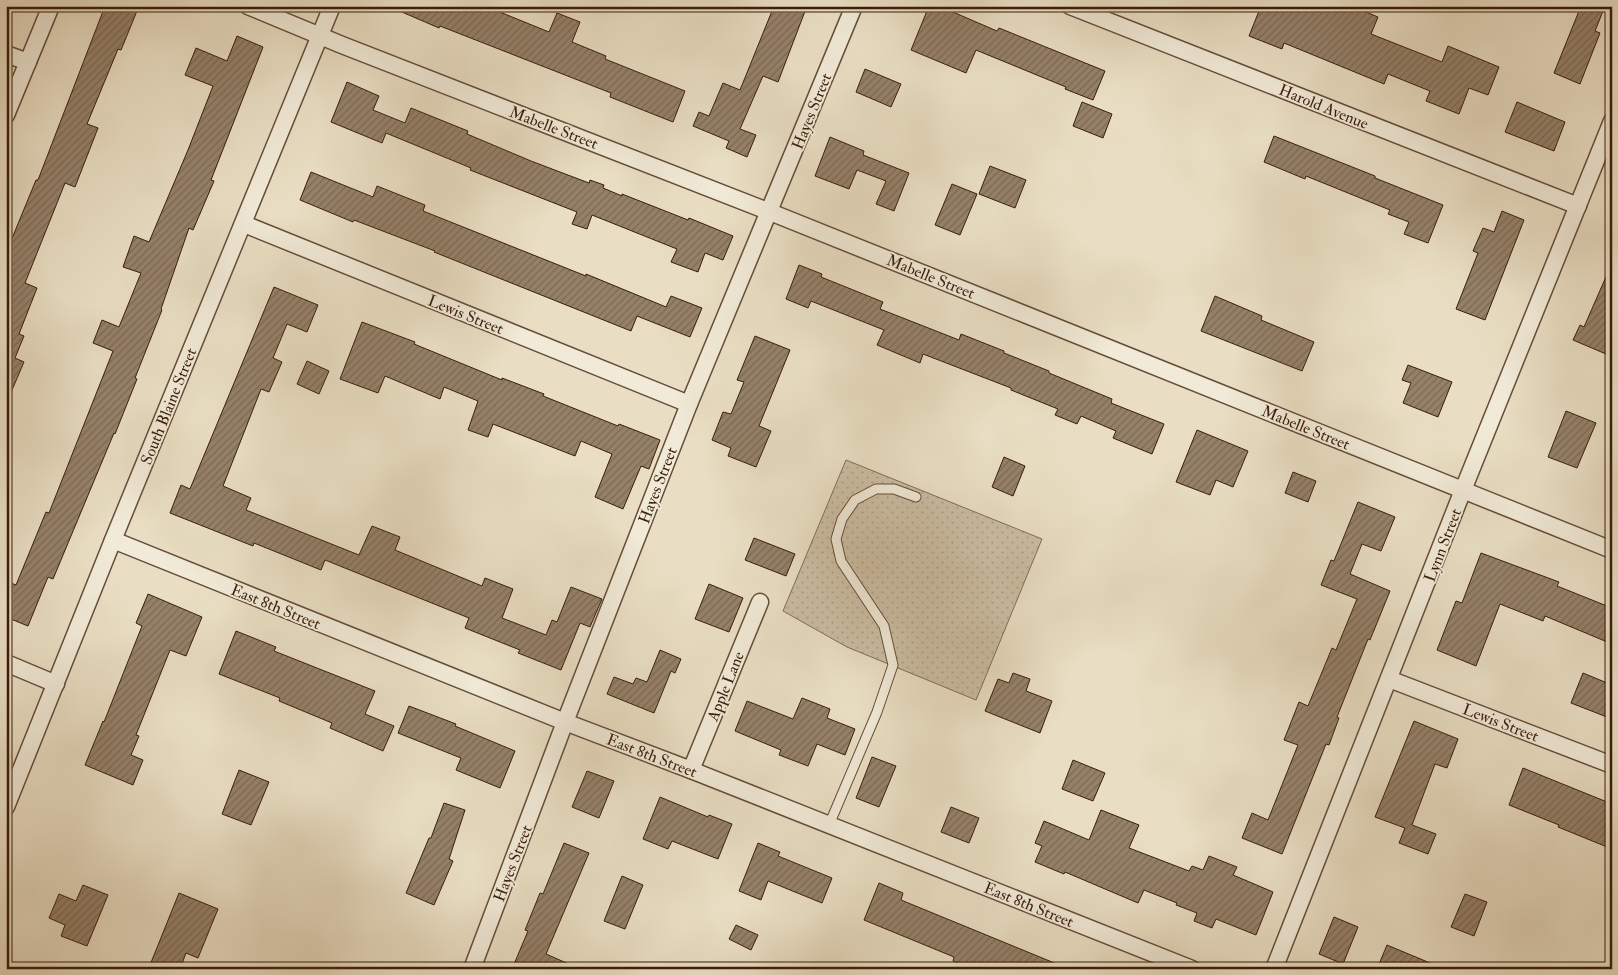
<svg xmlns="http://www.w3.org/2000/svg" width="1618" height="975" viewBox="0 0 1618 975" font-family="'IM FELL Double Pica',serif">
	<defs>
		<pattern id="grass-dots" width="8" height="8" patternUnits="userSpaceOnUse" patternTransform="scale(1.25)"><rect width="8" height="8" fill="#cbbda3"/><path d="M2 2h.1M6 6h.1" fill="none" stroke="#afa28b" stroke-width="1.8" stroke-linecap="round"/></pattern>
		<pattern id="building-hatch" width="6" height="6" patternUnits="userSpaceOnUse" patternTransform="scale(1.25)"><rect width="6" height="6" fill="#95816a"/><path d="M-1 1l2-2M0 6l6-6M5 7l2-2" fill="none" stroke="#7b6955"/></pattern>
	</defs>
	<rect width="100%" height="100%" fill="#e9dec3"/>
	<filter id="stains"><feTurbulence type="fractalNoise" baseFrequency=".004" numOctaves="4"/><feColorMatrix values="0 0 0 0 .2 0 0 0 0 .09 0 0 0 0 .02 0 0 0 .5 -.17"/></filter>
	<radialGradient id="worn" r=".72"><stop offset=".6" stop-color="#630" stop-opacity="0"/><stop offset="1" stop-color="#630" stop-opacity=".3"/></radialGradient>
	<polygon fill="url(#grass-dots)" stroke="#826c56" points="846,460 1042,539 976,700 847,647 783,611"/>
	<g fill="url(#building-hatch)" stroke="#3a1c09">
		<polygon points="105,6 139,6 121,50 118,49 87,124 98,128 75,187 65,183 25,283 37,288 19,334 24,336 15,358 24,362 6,404 6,253 36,180 38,180"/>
		<polygon points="388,6 485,6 549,32 557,13 580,22 572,42 606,56 605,59 685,91 673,122 610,97 611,93 440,26 439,28"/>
		<polygon points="774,6 807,6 778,82 763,76 740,129 756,135 747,157 726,148 729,141 693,126 699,112 709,116 723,83 740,90"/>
		<polygon points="929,6 939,6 997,31 999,28 1105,71 1093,100 1065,89 1066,87 976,50 966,73 911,50"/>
		<polygon points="1261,6 1352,6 1378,17 1371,34 1442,62 1448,46 1499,67 1488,95 1469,88 1459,114 1426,101 1430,91 1388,74 1384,84 1284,43 1282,49 1249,36"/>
		<polygon points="1581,6 1605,6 1595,31 1600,33 1580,84 1554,73"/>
		<polygon points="237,36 263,47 211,180 214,181 193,230 189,228 161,309 162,310 135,378 137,379 115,434 114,433 53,579 48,577 28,626 6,617 6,581 16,585 46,512 49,513 113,351 93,343 102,320 119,327 141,273 123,267 134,236 149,242 188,150 213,86 185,75 196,48 227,61"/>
		<polygon points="865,69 901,84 891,107 856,92"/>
		<polygon points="347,82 379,96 373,110 405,123 411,108 468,131 467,134 531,161 589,183 590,180 604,185 603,188 622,196 622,194 688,220 689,218 733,236 723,260 705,253 698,272 671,262 677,249 592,215 587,229 572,224 577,212 470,170 471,168 386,133 382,143 331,122"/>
		<polygon points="1082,102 1112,114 1103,138 1073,126"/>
		<polygon points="1517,102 1565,122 1554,151 1505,132"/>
		<polygon points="1274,136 1375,176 1375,178 1443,205 1428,243 1404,234 1409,222 1388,214 1390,210 1306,176 1305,179 1264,162"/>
		<polygon points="830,137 864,151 863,155 909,173 894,211 876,204 886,181 857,170 849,189 815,176"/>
		<polygon points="990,166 1026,180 1015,208 979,194"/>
		<polygon points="311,172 373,197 377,186 425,205 423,211 586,276 586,274 666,307 671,296 702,308 690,337 637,316 631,331 434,252 435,251 354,220 353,222 300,200"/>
		<polygon points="952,184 977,194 960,235 935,225"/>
		<polygon points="1502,211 1524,220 1485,320 1456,309 1478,253 1473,251 1483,228 1494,232"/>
		<polygon points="1612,263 1612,342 1606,354 1573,340 1580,325 1584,327"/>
		<polygon points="799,265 822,274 821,277 883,302 880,309 959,340 961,334 1004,351 1004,353 1049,371 1049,373 1112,399 1111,403 1164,424 1152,454 1113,438 1116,431 1081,416 1077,424 1055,415 1058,409 1011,390 1011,388 923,354 920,363 877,345 884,330 811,301 808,308 786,299"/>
		<polygon points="274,287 318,305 307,332 287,324 273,358 282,362 269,392 261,389 223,486 251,498 246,510 359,555 372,526 400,537 395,550 482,586 485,578 513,589 502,618 546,635 552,620 557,622 571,587 602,599 590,627 580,623 561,670 518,653 520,650 465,628 469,618 325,560 321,570 254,543 253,546 170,513 181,485 190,489"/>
		<polygon points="1215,296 1262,316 1261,320 1314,342 1302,371 1201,331"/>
		<polygon points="362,322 415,342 414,344 502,380 502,378 544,394 543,396 618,426 619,424 660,440 649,469 641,466 623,509 595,497 612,454 581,441 575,456 493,424 488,437 468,430 478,401 444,387 440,399 385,376 378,393 340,379"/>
		<polygon points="755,336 790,350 759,426 771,431 756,467 728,456 731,448 712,440 723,412 731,414 744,382 737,380"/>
		<polygon points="307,361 329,371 319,394 297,384"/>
		<polygon points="1408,365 1452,382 1438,417 1403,403 1411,383 1402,380"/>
		<polygon points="1566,411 1596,423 1577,468 1548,457"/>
		<polygon points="1197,430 1248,451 1233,487 1216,480 1210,495 1176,482"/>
		<polygon points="1004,457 1025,466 1013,496 992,487"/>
		<polygon points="1293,472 1316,481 1308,502 1285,493"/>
		<polygon points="1358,502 1395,517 1381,551 1362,544 1350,574 1390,591 1370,640 1368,639 1337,717 1339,718 1329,745 1326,744 1282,854 1242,838 1252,813 1268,820 1298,745 1284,740 1299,702 1308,706 1332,648 1336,650 1357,599 1321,585 1331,560 1334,561"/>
		<polygon points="754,538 795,554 786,576 745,560"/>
		<polygon points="1481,553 1559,582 1557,586 1612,608 1612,644 1545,616 1543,621 1500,604 1476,666 1437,650 1456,601 1462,603"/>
		<polygon points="709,584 743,598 729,632 695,619"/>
		<polygon points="148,594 202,617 186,656 170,650 136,735 139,736 131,755 143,760 133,785 85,765 103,721 104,722 142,626 136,623"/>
		<polygon points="236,631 276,647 274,651 375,691 365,714 394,726 383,751 330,728 332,723 279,701 280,698 219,674"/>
		<polygon points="660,650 681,659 675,673 671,671 654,713 607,694 614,677 633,684 636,678 647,682"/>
		<polygon points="1013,673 1030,679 1026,691 1052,701 1040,733 985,711 998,679 1009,683"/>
		<polygon points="1583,673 1612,685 1612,719 1571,703"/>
		<polygon points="802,698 830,709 827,718 855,729 845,755 817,744 808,766 779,755 781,750 735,731 747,701 793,719"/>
		<polygon points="409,706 456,724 455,726 515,751 500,788 456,770 461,758 398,733"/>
		<polygon points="1414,721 1458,739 1447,768 1435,764 1412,825 1436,834 1428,854 1399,843 1405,828 1375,817"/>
		<polygon points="872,757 896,766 879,807 856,798"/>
		<polygon points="1073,760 1105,773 1093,801 1062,789"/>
		<polygon points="1523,768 1612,804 1612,849 1558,827 1559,825 1509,805"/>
		<polygon points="239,770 269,782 251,825 222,814"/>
		<polygon points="587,771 614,781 599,818 572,807"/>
		<polygon points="660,797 708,817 709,815 732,824 718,859 672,841 668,849 643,839"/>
		<polygon points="444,803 465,810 449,859 453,861 434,905 406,893 429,838 431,838"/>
		<polygon points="951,807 979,818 969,843 941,832"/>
		<polygon points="1101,810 1139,825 1129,848 1189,871 1192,866 1203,870 1209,856 1237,867 1233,875 1273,892 1256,935 1216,919 1212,928 1194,921 1197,913 1176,905 1177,903 1144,890 1138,903 1065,872 1064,874 1035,862 1042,846 1035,843 1044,821 1089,840"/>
		<polygon points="564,843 589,853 546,954 580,969 512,969 528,931 525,930 540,893 543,894"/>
		<polygon points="758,843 780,852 778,856 832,878 822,903 768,881 761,900 739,891"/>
		<polygon points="622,876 643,885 625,929 604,921"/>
		<polygon points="879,883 903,893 901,900 1069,969 999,969 985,963 982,969 972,969 953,961 954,957 864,920"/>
		<polygon points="83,885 108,895 87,946 61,936 65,925 49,918 59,894 76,901"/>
		<polygon points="179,893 218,909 198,958 186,953 180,969 160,969 150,965"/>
		<polygon points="1465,894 1487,902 1474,936 1451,927"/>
		<polygon points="1334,917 1358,927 1343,964 1319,954"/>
		<polygon points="736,925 758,935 751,950 729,939"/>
		<polygon points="1387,945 1442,968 1442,969 1377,969"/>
	</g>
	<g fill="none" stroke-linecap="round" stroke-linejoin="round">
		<defs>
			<polyline id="service" points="829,825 877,712 893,665 884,626 841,561 836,539 842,519 855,500 876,489 894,489 916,497"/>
			<g id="minor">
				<polyline points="248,6 342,45 770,212 1612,550"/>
				<polyline points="1070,6 1578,206"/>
				<polyline points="6,54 28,62"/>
				<polyline points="6,115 51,6"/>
				<polyline points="244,224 689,404"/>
				<polyline points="113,540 565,722 691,770 1192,969"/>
				<polyline points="6,663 56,684"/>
				<polyline points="1389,679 1612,765"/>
				<polyline points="691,770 760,602"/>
				<polyline points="6,807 113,540 332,6"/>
				<polyline points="472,969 565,722 689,404 854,6"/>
				<polyline points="1274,969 1463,490 1612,121"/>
			</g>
		</defs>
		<use href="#service" stroke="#664c38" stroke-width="11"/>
		<use href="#minor" stroke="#664c38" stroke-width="19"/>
		<use href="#service" stroke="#f1ead8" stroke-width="9"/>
		<use href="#minor" stroke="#f1ead8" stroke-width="16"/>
	</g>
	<g text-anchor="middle" stroke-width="4" stroke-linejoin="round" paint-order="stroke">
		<g font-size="16" fill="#3a1c09" stroke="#f1ead8">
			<text transform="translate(1324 106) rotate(22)" y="6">Harold Avenue</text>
			<text transform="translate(811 111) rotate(-68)" y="6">Hayes Street</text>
			<text transform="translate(554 127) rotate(21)" y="6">Mabelle Street</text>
			<text transform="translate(931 276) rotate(22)" y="6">Mabelle Street</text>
			<text transform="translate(466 314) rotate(22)" y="6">Lewis Street</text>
			<text transform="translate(168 406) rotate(-68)" y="6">South Blaine Street</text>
			<text transform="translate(1306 427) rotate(22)" y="6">Mabelle Street</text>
			<text transform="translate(657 485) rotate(-69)" y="6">Hayes Street</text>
			<text transform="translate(1442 545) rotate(-69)" y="6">Lynn Street</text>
			<text transform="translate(276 606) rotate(22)" y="6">East 8th Street</text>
			<text transform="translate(725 686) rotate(-68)" y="6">Apple Lane</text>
			<text transform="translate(1501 722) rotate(21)" y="6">Lewis Street</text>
			<text transform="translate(652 755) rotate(21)" y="6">East 8th Street</text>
			<text transform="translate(512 863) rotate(-69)" y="6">Hayes Street</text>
			<text transform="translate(1029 904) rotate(22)" y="6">East 8th Street</text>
		</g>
	</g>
	<rect width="1618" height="975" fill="none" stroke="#e9dec3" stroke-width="25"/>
	<rect x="8" y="8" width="1603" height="960" fill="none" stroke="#3a1c09" stroke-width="2.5"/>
	<rect x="12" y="12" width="1593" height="950" fill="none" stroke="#3a1c09"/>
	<rect width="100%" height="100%" filter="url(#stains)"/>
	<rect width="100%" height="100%" fill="url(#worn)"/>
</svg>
